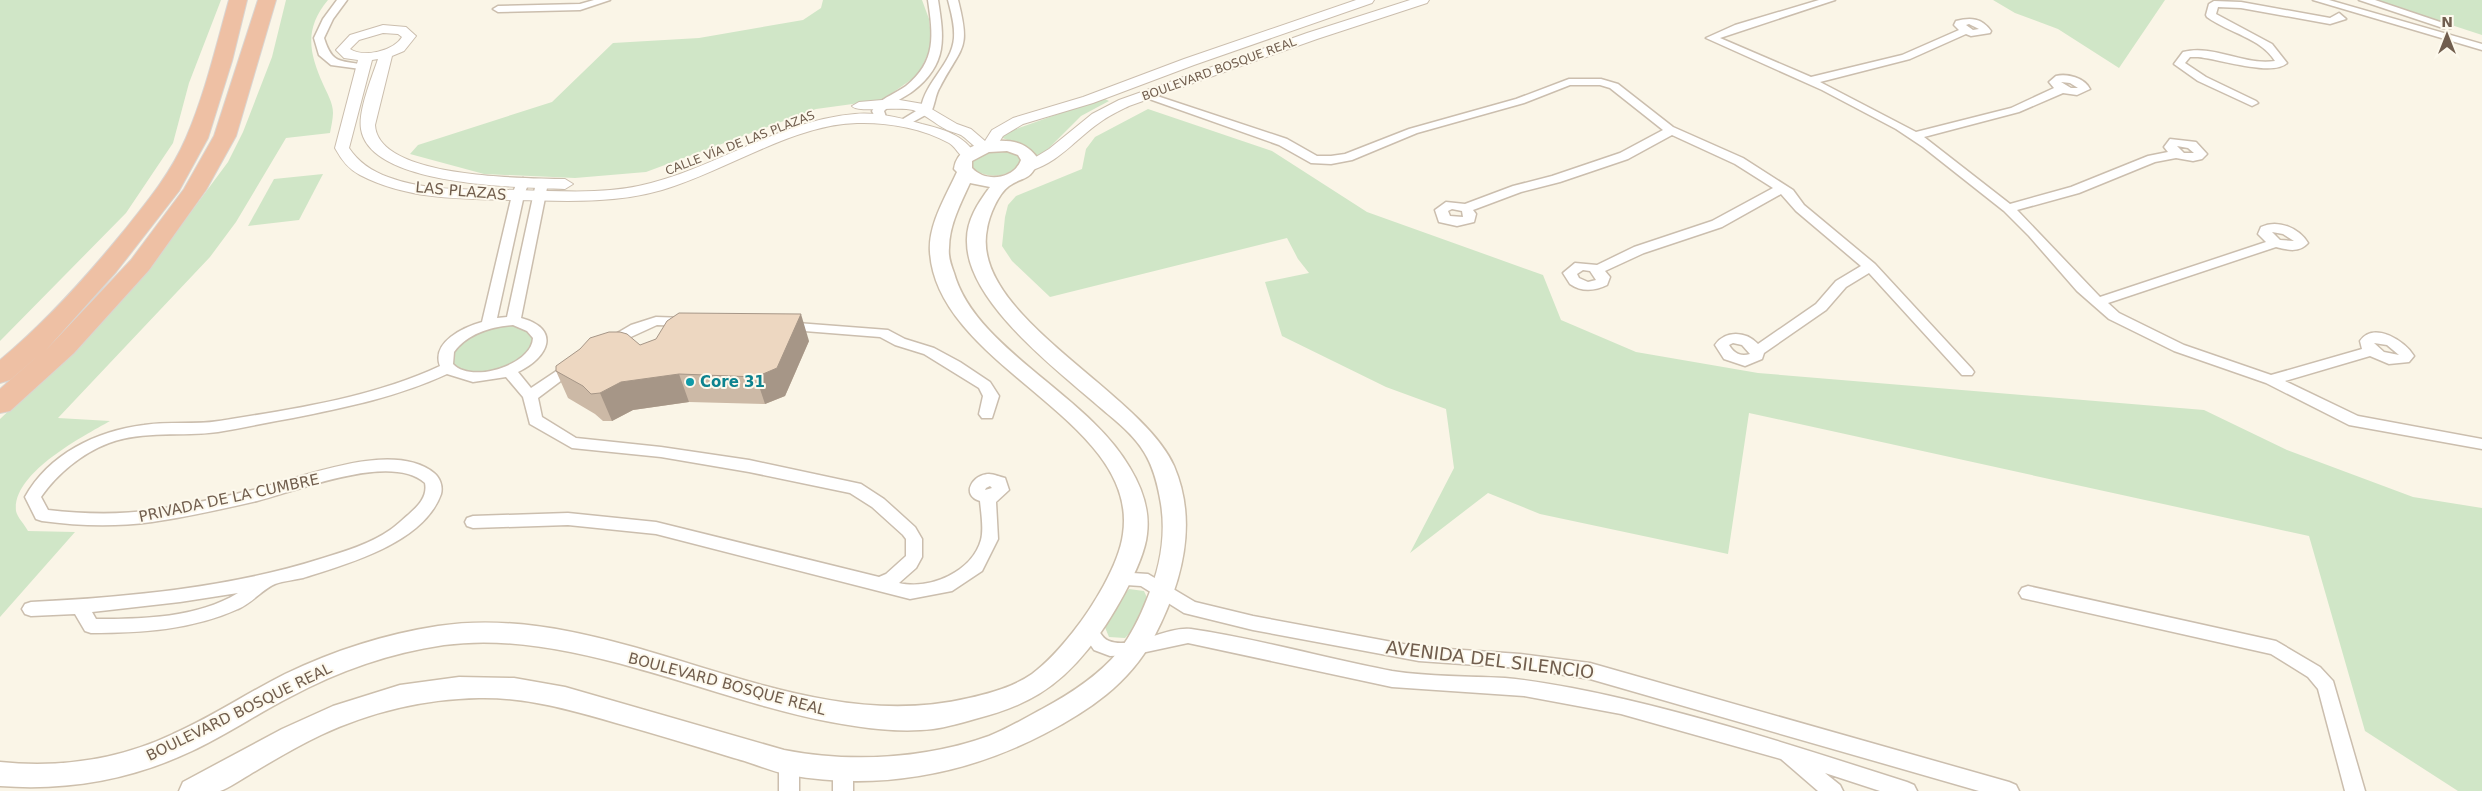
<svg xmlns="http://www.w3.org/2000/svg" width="2482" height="791" viewBox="0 0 2482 791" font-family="'DejaVu Sans',sans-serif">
	<rect width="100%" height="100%" fill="#faf5e7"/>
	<g fill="#d0e6c7">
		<polygon points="0,0 221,0 189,83 173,143 126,213 0,341"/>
		<path d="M286 0H328C304 29 309 52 323 84 327 93 333 103 333 113 333 119 331 127 330 133L286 138 236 222 210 257 58 418 110 421C82 437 12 473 16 511 17 517 25 525 28 531L75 532 0 617V419L92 332 159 255 228 162 243 132 272 57Z"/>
		<polygon points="823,0 922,0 929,19 932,45 918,75 882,100 816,109 646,172 575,178 484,174 410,154 418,145 552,102 613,43 699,38 803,20 821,8"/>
		<polygon points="1993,0 2165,0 2119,68 2058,29 2015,13"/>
		<polygon points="2375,0 2482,0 2482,35"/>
		<polygon points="1103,98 1109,101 1081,116 1046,151 1035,159 1030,149 1000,137 1013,130"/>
		<polygon points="1148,109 1272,151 1367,212 1543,275 1561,320 1636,352 1758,373 2204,410 2287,450 2413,497 2482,508 2482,791 2458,791 2365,731 2309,536 2259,525 1749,413 1728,554 1540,514 1488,493 1410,553 1454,468 1446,409 1386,387 1282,336 1265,282 1309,273 1298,259 1287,238 1050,297 1012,261 1002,246 1005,217 1008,205 1016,196 1082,169 1086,149 1095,137"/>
		<path d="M995 147 1021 154 1022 163C1007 177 990 180 973 169L972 160Z"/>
		<polygon points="323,174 299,220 248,226 274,179"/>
		<path d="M510 325 530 331 534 337C532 342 531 348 529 352 519 368 470 382 455 367 439 350 478 330 491 327 497 326 503 326 510 325Z"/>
		<polygon points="1129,589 1144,591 1149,602 1134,628 1125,638 1109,637 1104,625 1119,600"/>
	</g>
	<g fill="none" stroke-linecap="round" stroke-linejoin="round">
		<defs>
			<g id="minor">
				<path d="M337 0H347L333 19 324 38C333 67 342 59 368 66V70L331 65 319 55 314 38 323 19Z"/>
				<polygon points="594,0 610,0 580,10 498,12 493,9 498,6 580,4"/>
				<path d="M928 0H938C944 38 948 64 913 91 905 97 895 101 887 108L884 111 886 117 884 119H876L872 111 876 105C885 97 896 93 906 86 937 61 933 35 928 0Z"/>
				<path d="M948 0H958C971 51 962 45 940 87 935 95 935 105 931 112L911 123H903V119L921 108C925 82 952 64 954 38 955 25 951 12 948 0Z"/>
				<path d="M1819 0H1835L1720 38 1811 77 1902 55 1959 30 1954 25 1956 21C1971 17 1982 18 1991 31L1990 33 1971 36 1966 34 1910 59 1820 82 1916 132 2011 108 2054 88 2049 82 2056 76C2067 73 2085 78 2090 89L2077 95 2063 93 2019 112 1924 137 2010 204 2071 187 2148 156 2168 152 2164 147 2170 139 2196 142 2207 154 2202 159 2193 161 2176 158 2155 162 2079 193 2017 210 2100 297 2266 242 2258 234 2261 227C2278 219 2299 228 2308 243 2299 253 2288 250 2276 247L2108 303 2119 313 2184 345 2271 375 2362 349 2360 341C2374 321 2405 341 2414 356L2409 362 2389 364 2370 356 2285 381 2358 416 2482 439V449L2349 425 2266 383 2174 351 2109 319 2077 291 2029 236 2004 211 1923 147 1896 129 1822 90 1706 38 1735 25ZM1969 24 1979 29 1973 30 1966 25ZM2061 82 2070 83 2078 88H2071ZM2177 146 2188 148 2194 153H2184ZM2272 232 2283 234 2294 241 2280 240ZM2374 343 2387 345 2399 355 2384 352Z"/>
				<polygon points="2313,0 2329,0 2482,44 2482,50"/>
				<polygon points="2359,0 2375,0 2452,26 2451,28 2443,28"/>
				<path d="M2214 1 2241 2 2330 18 2339 13 2346 19 2330 24 2241 8 2218 7 2216 14 2272 44 2287 63C2273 77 2219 59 2198 57H2190L2185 63 2206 77 2256 101 2258 103 2252 106 2198 81 2174 64 2183 52C2214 44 2244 66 2275 61 2261 38 2229 33 2207 17L2206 15 2209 4Z"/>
				<path d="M1569 79H1601L1618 84 1673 127 1743 158 1793 190 1804 205 1875 264 1972 369 1974 372 1972 375H1962L1869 273 1846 287 1826 310 1764 353 1762 359 1745 366 1724 359 1715 345C1725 330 1746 331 1758 344L1816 304 1836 281 1861 266 1796 211 1781 194 1722 227 1644 253 1605 271 1610 277 1607 285C1595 291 1581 292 1570 284L1563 273 1575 263 1597 265 1634 247 1712 221 1773 188 1735 164 1672 135 1628 159 1560 182 1521 192 1473 210 1476 214 1474 222 1457 226 1439 222 1435 210 1446 202 1465 204 1513 186 1552 176 1620 153 1663 130 1610 88 1600 85H1570L1524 103 1417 133 1352 160 1331 164 1311 163 1279 145 1138 95 1144 92 1148 93 1287 139 1317 156H1331L1345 154 1409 129 1516 99ZM1452 209 1462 211 1463 217 1450 216 1448 211ZM1583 270 1590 271 1596 280 1588 282 1579 278 1577 274ZM1733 343 1742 345 1750 354C1740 357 1734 353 1729 345Z"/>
				<path d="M523 178 529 182 524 195 497 318 507 317 536 183 538 180H546L548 183 521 318C562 329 548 358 518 372L531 388 570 362H580L582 365 538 398 542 417 576 438 661 447 749 460 861 484 884 499 915 527 922 539V557L916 568 899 583C930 590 972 572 981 540 984 529 981 512 980 501 960 495 973 474 989 474 994 474 1000 477 1005 478L1009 490 996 502 998 539 982 571 952 591 910 599 656 534 568 525 473 528 467 526 465 522 467 518 473 516 568 513 656 522 879 577 886 574 906 556V539L903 535 872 507 850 493 749 472 661 457 572 448 530 424 523 397 506 377 473 382 447 374C397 397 347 407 293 418 268 422 243 428 218 432 182 437 144 430 109 443 82 453 57 474 41 497L48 510C83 514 118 515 153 510 186 505 220 498 253 490 299 479 392 439 434 473 440 478 443 486 441 494 424 543 347 564 303 578 294 580 284 581 275 584 263 589 252 603 238 609 192 630 141 633 91 633L85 631 75 614 31 616 25 614 22 609 25 604 31 602C128 597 228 588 320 559 343 552 370 544 390 530 397 525 402 520 408 515 417 507 428 497 425 483 391 452 297 491 257 501 222 509 187 517 152 522 115 527 79 526 42 521L36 519 25 497C49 454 96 431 144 425 169 421 195 425 219 421 294 409 371 398 440 366 431 342 464 327 482 322L512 195 517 182ZM513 325 527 331 533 338C532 365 471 384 453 364L454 352C468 333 491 327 513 325ZM990 486 992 488 985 490 986 488ZM238 593C197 618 143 619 96 619L92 612 180 602Z"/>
				<polygon points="656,317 686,318 693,322 686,326 657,325 609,347 602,342 631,325"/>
				<polygon points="784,322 888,330 905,339 934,348 960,362 990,382 999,396 992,418 982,418 979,414 983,396 979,388 924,354 895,345 880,337 779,329 777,326 779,323"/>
				<polygon points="1117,572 1148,574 1195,602 1253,616 1419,647 1520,654 1590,663 2009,782 2016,785 2019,791 1979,791 1590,679 1520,668 1419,661 1253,630 1184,613 1141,586 1111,584 1108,579 1111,574"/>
				<polygon points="2028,586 2276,641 2320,667 2333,681 2365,791 2345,791 2318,689 2308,677 2271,654 2022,598 2019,593 2022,588"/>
				<path d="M1090 624C1100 627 1100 638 1109 641 1132 650 1167 626 1191 629 1259 639 1325 658 1392 671 1430 677 1467 676 1505 678 1528 680 1550 684 1572 688 1686 710 1797 747 1907 782L1914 785 1917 791H1880L1825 773 1840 785 1843 791H1818L1781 759 1621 714 1524 696 1392 687 1188 643 1132 655 1110 656 1094 650 1081 631 1084 626Z"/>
				<polygon points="789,755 796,757 799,763 799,791 779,791 779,763 782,757"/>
				<polygon points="843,758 850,761 853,767 853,791 833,791 833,767 836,761"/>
			</g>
			<g id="tertiary">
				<path d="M1356 0H1374L1372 3 1194 65 1093 103 1023 124 1003 136 994 150C977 154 974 144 961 135 957 133 951 132 947 130 935 124 925 114 913 110 899 106 857 113 852 106L859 102 894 99 923 104 957 124 971 129 985 141 992 130 1013 118 1083 97 1184 59Z"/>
				<path d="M1410 0H1429L1427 3 1317 39 1129 106C1119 111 1108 116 1099 123 1076 139 1057 164 1029 171L1021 166 1049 149 1092 114 1119 100 1307 33Z"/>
				<path d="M383 25 406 27 416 36 404 51 392 56 375 125C378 179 526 178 565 179L573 184 565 189C521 187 370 187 361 129 358 111 372 77 378 59L372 60 349 148C359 163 372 171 388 177 428 192 473 189 516 190 561 191 607 195 651 183 721 165 782 120 855 114 878 112 900 118 922 124 943 129 964 135 976 155L968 160C959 157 957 148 949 143 922 128 887 122 857 123 794 124 724 172 662 190 614 204 564 201 515 200 463 199 408 200 360 175 348 169 341 159 335 148L358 60 344 58 336 50 350 35ZM383 33 398 34 402 37C394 51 363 58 350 49L359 40Z"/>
			</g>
			<path id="secondary" d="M996 141C1016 140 1028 144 1039 160 1029 183 1025 175 1009 186 998 194 989 216 987 229 969 315 1141 391 1174 466 1199 524 1181 586 1153 639 1129 684 1088 711 1044 734 965 775 877 791 789 775 770 771 753 763 734 758 695 746 656 734 616 723 571 710 526 697 479 698 424 699 370 712 321 735 296 747 272 761 249 775 240 780 229 788 220 791 208 791 191 791 179 791L183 782 282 729 333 706 400 685 459 677 514 678 565 687 784 750C850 763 925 759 989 736 1007 729 1025 718 1042 709 1070 694 1098 676 1119 651 1131 635 1140 617 1147 599 1160 569 1166 535 1161 504 1158 486 1154 468 1144 452 1134 435 1117 422 1102 409 1060 372 967 303 967 242 966 221 978 203 990 187L970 183C961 203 949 225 949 248 948 257 951 265 954 273 975 349 1089 395 1130 468 1142 488 1150 510 1147 534 1144 565 1109 624 1089 648 1056 689 1026 706 975 719 961 723 947 727 933 729 899 733 864 728 831 722 708 699 568 628 444 645 390 653 338 671 290 697 257 714 226 735 192 751 131 780 67 791 0 786V762C60 768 118 760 173 734 212 717 247 693 285 674 333 651 385 634 438 626 618 599 789 741 969 698 991 693 1013 687 1032 674 1048 662 1061 647 1073 632 1092 608 1119 565 1123 534 1140 419 937 367 930 252 928 225 946 196 957 172L954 169C957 148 978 143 996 141ZM1007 151 1018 155 1021 160C1014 179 986 183 972 168V161L989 152Z"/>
			<path id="motorway" d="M229 0H247L232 61 208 138 179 191 116 272 46 350 131 260 184 189 214 136 258 0H276L236 136 206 190 149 270 74 353 10 411 0 413V389L41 353 10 380 0 383V360C46 322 86 277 123 232 147 202 171 173 186 138 205 94 216 46 229 0Z"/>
		</defs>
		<use href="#minor" stroke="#cbbeae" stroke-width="3"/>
		<use href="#tertiary" stroke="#cbbeae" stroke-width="2"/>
		<use href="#secondary" stroke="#cdbfac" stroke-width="3"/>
		<use href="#motorway" stroke="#dad5d1" stroke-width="2"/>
		<use href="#minor" fill="#fff" fill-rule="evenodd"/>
		<use href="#tertiary" fill="#fff" fill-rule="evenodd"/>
		<use href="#secondary" fill="#fff" fill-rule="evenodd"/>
		<use href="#motorway" fill="#eec0a4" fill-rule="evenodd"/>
	</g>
	<polygon fill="#ccb9a6" points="809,341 785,396 765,404 689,402 633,410 612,421 603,421 595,414 568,398 556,371 640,345"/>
	<g fill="#a69687">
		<polygon points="801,314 809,341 785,396 765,404 756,377"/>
		<polygon points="679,374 689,402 633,410 612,421 600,393 621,382"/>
	</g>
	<polygon fill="#edd7c1" stroke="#a69687" points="679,313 801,314 777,368 756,377 679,374 621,382 600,393 591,394 583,386 556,371 556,366 580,349 590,338 609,332 620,332 627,334 640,345 656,339 667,321"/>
	<circle fill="#0f9aa8" stroke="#fdf9ed" stroke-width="2" cx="690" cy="382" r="5"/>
	<g text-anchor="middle" stroke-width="4" stroke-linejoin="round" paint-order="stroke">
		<g font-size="12" fill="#715e4e" stroke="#fdf9ed">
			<text transform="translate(1219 69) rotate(-20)" y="4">BOULEVARD BOSQUE REAL</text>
			<text transform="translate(740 143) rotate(-21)" y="4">CALLE VÍA DE LAS PLAZAS</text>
		</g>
		<g font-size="15" fill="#715e4e" stroke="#fdf9ed">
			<text transform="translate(461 191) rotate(5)" y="5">LAS PLAZAS</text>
			<text transform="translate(229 498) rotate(-12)" y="5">PRIVADA DE LA CUMBRE</text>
			<text transform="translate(727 684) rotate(15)" y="5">BOULEVARD BOSQUE REAL</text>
			<text transform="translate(239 712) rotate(-26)" y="5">BOULEVARD BOSQUE REAL</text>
		</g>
		<g font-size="15" font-weight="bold" fill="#0d838f" stroke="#fdf9ed" text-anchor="start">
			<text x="700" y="387">Core 31</text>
		</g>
		<g font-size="18" fill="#715e4e" stroke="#fdf9ed">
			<text transform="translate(1490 660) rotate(7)" y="6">AVENIDA DEL SILENCIO</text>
		</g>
	</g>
	<g transform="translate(2447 35)" stroke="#fdf9ed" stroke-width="4" paint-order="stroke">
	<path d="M0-4L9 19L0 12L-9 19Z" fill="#715e4e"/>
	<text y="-8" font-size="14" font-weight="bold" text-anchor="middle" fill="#715e4e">N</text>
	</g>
</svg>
